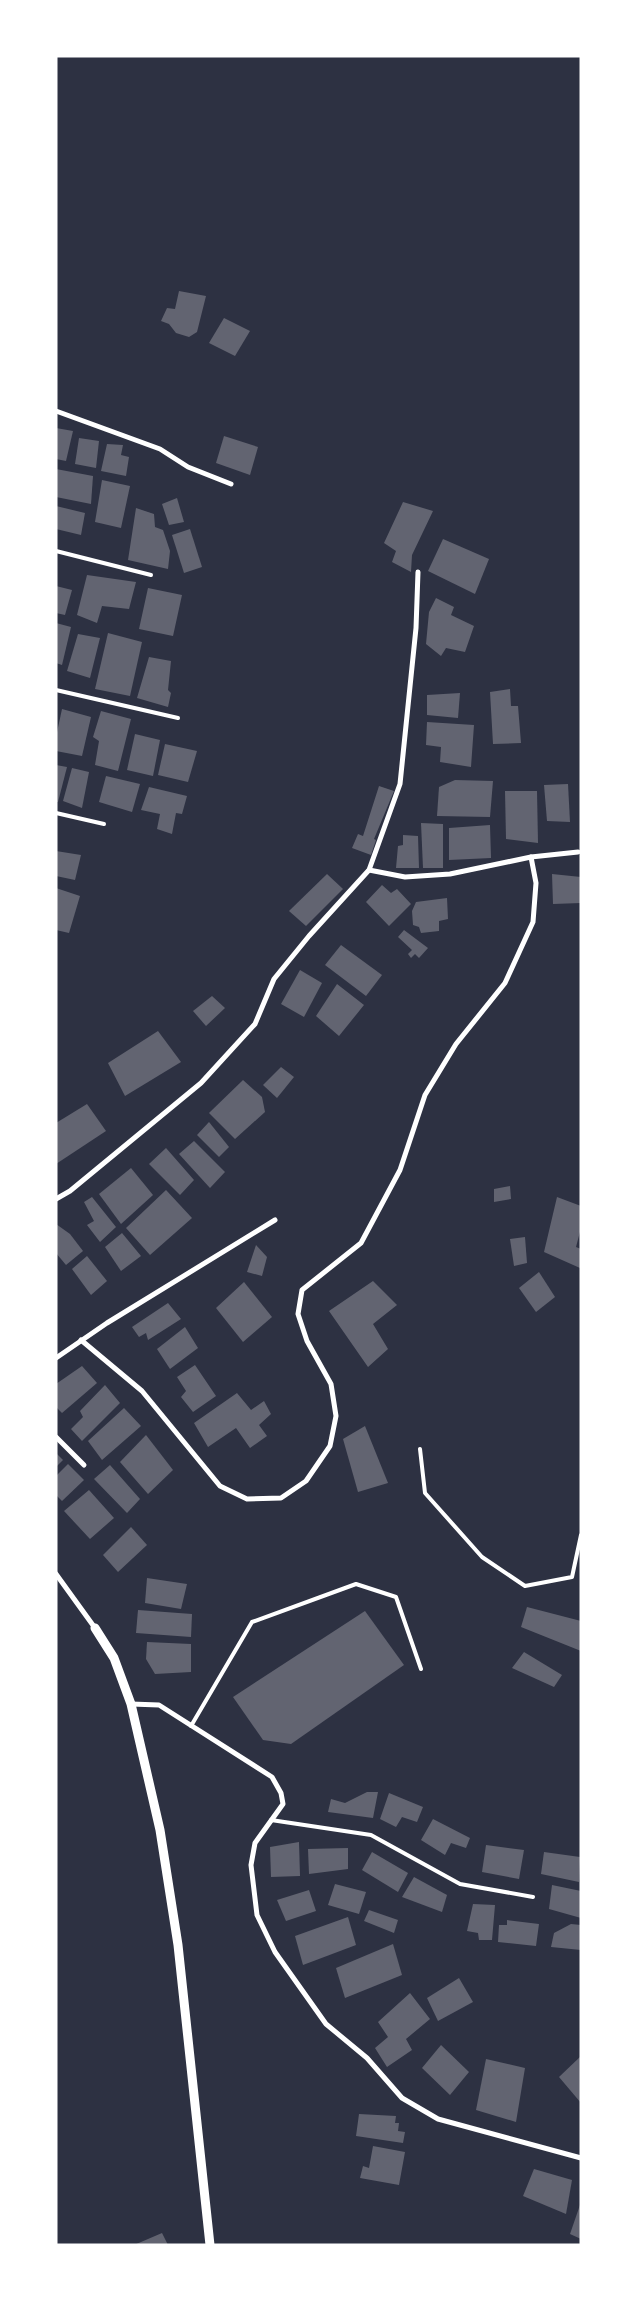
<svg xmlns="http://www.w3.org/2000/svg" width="637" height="2301" viewBox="0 0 637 2301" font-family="Signika,sans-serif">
	<rect width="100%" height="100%" fill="#2d3142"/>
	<g fill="#626471">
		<polygon points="179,291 206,296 197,332 189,337 176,333 169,324 161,321 167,308 175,309"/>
		<polygon points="224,318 250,331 235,356 209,343"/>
		<polygon points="56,428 73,431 66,461 56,459"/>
		<polygon points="224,436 258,447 250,475 216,463"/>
		<polygon points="79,438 99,441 96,468 75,464"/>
		<polygon points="107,444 123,445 121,455 129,457 126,476 101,471"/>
		<polygon points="56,469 93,476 91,504 56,497"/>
		<polygon points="102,480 130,486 121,528 95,522"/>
		<polygon points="177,498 184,522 169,525 162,504"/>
		<polygon points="403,502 433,511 412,555 411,572 392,562 396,551 384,543"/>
		<polygon points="56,506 85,513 81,535 56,529"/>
		<polygon points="136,508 154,514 155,527 163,530 170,551 168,569 128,560"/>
		<polygon points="190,529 202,567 184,573 172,535"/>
		<polygon points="443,539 489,559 475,594 428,571"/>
		<polygon points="87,575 136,582 129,609 102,606 97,623 77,615"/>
		<polygon points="56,586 72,590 65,615 56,613"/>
		<polygon points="148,588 182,595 173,636 139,629"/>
		<polygon points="436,598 454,607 451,615 474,626 465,652 446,648 441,656 426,644 429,612"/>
		<polygon points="56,623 71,627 62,665 56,663"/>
		<polygon points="108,633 142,642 130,696 95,689"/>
		<polygon points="78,634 100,638 90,678 67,671"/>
		<polygon points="149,657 171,661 168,690 171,693 168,707 137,698"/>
		<polygon points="510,689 511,706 518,706 521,743 493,744 490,692"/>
		<polygon points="460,693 458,718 427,715 427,695"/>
		<polygon points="62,709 91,717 82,756 56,751 56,737"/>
		<polygon points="101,711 131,719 118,771 95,765 99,741 93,737"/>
		<polygon points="427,722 474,725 471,767 440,762 441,747 426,745"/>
		<polygon points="135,734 160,740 153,776 127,770"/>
		<polygon points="165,744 197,751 188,782 158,775"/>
		<polygon points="56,765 67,767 58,802 56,802"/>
		<polygon points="72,768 89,772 82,808 63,801"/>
		<polygon points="106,776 140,784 132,812 99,802"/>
		<polygon points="455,780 493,781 490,817 437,816 439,787"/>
		<polygon points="568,784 570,822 547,821 544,785"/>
		<polygon points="379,786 394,791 374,839 376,840 371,855 352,848 358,834 363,836"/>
		<polygon points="149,787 187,796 182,814 176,813 172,834 157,829 160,814 141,810"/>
		<polygon points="505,791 537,791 538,843 506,839"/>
		<polygon points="421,823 443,824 443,868 423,868"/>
		<polygon points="490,825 491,858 449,860 449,828"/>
		<polygon points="403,835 418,836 419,868 396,868 398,846 403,845"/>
		<polygon points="56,851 81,855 75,880 56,876"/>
		<polygon points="327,874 343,889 306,926 289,911"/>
		<polygon points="552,874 581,877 581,903 553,904"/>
		<polygon points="382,885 391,893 397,889 411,904 389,926 366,902"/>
		<polygon points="56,888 80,896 69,933 56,930"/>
		<polygon points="447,898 448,919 439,921 439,931 421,933 419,927 413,925 412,911 416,902"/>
		<polygon points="404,930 428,948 419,958 415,954 411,958 408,954 412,950 398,937"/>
		<polygon points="341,945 382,975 366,996 325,965"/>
		<polygon points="300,970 322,983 304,1017 281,1004"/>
		<polygon points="337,984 364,1005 339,1036 316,1016"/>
		<polygon points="212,996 225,1008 206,1026 193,1011"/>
		<polygon points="158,1031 181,1062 125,1096 108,1063"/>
		<polygon points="281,1067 294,1077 277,1098 263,1085"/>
		<polygon points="243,1080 262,1097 265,1112 235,1139 209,1113"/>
		<polygon points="87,1104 106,1131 56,1164 56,1123"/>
		<polygon points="209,1122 229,1147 219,1157 197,1135"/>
		<polygon points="194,1141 225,1172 210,1188 179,1154"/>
		<polygon points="166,1148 194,1180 180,1195 149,1164"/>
		<polygon points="131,1168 153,1195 121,1224 99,1194"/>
		<polygon points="510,1186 511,1199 494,1202 494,1189"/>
		<polygon points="166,1190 192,1218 150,1255 126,1228"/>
		<polygon points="92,1197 116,1227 100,1242 87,1225 94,1221 84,1202"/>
		<polygon points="557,1197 581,1206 581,1228 576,1247 581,1249 580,1268 544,1252"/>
		<polygon points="56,1224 70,1234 83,1251 66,1265 56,1253"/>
		<polygon points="122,1233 141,1256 121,1271 105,1247"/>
		<polygon points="525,1237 527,1263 514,1266 510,1239"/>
		<polygon points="256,1245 267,1257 262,1276 247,1272"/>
		<polygon points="87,1256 107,1281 91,1295 72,1269"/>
		<polygon points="539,1272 555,1297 536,1312 519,1288"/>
		<polygon points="373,1281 397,1305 373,1324 388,1349 368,1367 329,1311"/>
		<polygon points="244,1282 272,1317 243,1342 216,1308"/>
		<polygon points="168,1303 181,1319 148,1340 146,1333 139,1337 132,1327"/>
		<polygon points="185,1327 198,1348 170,1369 157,1349"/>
		<polygon points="195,1365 216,1396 193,1412 181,1397 186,1391 177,1377"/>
		<polygon points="82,1366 97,1383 62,1413 56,1407 56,1384"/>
		<polygon points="105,1385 120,1403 82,1441 71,1429 83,1417 80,1411"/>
		<polygon points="237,1393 251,1410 264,1401 271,1414 259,1425 267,1436 250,1448 236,1428 208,1447 194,1423"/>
		<polygon points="124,1408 141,1426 102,1460 88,1441"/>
		<polygon points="365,1426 388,1483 358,1492 343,1439"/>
		<polygon points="146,1435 173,1470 148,1494 120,1462"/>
		<polygon points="56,1453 63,1460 56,1467"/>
		<polygon points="68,1464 84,1480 62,1501 56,1495 56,1476"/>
		<polygon points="110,1465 140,1499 127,1513 94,1479"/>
		<polygon points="89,1490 114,1518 90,1539 64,1511"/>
		<polygon points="131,1527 147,1545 118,1572 103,1555"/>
		<polygon points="147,1578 187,1584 181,1609 145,1603"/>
		<polygon points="527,1607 581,1621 581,1651 521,1627"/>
		<polygon points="138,1610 192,1614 191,1637 136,1633"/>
		<polygon points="365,1611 404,1665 291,1744 263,1740 233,1697"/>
		<polygon points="147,1642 191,1644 191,1672 155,1674 146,1659"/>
		<polygon points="524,1652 562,1675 554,1687 512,1668"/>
		<polygon points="367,1792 378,1792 373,1818 328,1812 331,1799 345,1803"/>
		<polygon points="389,1793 423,1807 417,1822 402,1817 396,1827 380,1819"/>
		<polygon points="433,1819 470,1838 466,1848 451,1843 445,1855 421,1840"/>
		<polygon points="299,1842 300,1876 271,1877 270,1847"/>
		<polygon points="486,1845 524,1850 519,1879 482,1872"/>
		<polygon points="348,1848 348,1869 309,1874 308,1849"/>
		<polygon points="372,1852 408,1873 398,1892 362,1870"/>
		<polygon points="544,1852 580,1857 579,1882 541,1874"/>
		<polygon points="414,1877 447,1895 442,1912 402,1897"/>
		<polygon points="335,1884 366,1892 359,1914 328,1905"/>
		<polygon points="552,1885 581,1891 581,1918 549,1909"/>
		<polygon points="309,1890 316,1911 286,1921 277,1900"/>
		<polygon points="473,1904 495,1905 492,1940 479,1940 478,1933 467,1931"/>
		<polygon points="369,1910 398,1920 394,1933 364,1921"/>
		<polygon points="348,1917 356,1945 303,1965 295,1936"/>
		<polygon points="507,1920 539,1924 536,1946 498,1942 499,1925 507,1925"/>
		<polygon points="571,1924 581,1925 581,1950 551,1947 554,1933"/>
		<polygon points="393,1944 402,1975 345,1998 336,1968"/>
		<polygon points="459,1978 473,2002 438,2021 427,1998"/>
		<polygon points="410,1993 430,2019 406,2039 412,2050 387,2067 375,2048 388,2037 378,2022"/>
		<polygon points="441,2045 469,2072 450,2095 422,2068"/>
		<polygon points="581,2056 581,2103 559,2077"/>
		<polygon points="486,2059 525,2068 516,2122 476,2110"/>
		<polygon points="359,2114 396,2116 395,2123 399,2123 398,2131 405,2132 403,2143 356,2136"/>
		<polygon points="373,2146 405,2152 399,2185 360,2178 363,2166 369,2168"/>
		<polygon points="534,2169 572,2180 566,2214 523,2196"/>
		<polygon points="581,2202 581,2239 570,2234"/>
		<polygon points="162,2233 168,2245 134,2245"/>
	</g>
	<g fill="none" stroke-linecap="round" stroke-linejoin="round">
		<g stroke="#fff" stroke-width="4">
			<polyline points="56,551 151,575"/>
			<polyline points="56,690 178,718"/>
			<polyline points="56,813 104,824"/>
			<polyline points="420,1449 425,1493 482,1557 525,1586 572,1577 581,1535"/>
			<polyline points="191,1726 252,1622 356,1584 396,1597 421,1669"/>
			<polyline points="271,1820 371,1835 460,1884 533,1897"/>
		</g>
		<g stroke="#fff" stroke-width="5">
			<polyline points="56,411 160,449 188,467 231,484"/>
			<polyline points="369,870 405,877 450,874 531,857 578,852"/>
			<polyline points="56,1199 70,1191 201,1083 255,1024 274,979 309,936 369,870 400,784 416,628 418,572"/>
			<polyline points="81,1340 142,1391 220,1486 247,1499 281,1498 306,1481 330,1446 336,1416 331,1384 307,1341 298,1314 302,1290 361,1243 400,1170 425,1095 456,1044 505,983 533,922 536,883 531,857"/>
			<polyline points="56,1358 107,1323 275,1220"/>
			<polyline points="56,1437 84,1465"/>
			<polyline points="56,1574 95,1628"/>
			<polyline points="131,1704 159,1705 272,1777 281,1793 283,1804 255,1843 251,1865 257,1915 275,1952 326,2024 367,2058 402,2098 438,2119 581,2158"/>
		</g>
		<polyline stroke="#fff" stroke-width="9" points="95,1628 114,1658 131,1704 160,1830 178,1945 210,2245"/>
	</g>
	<rect width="637" height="2301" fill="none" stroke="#ffffff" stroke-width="115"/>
</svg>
